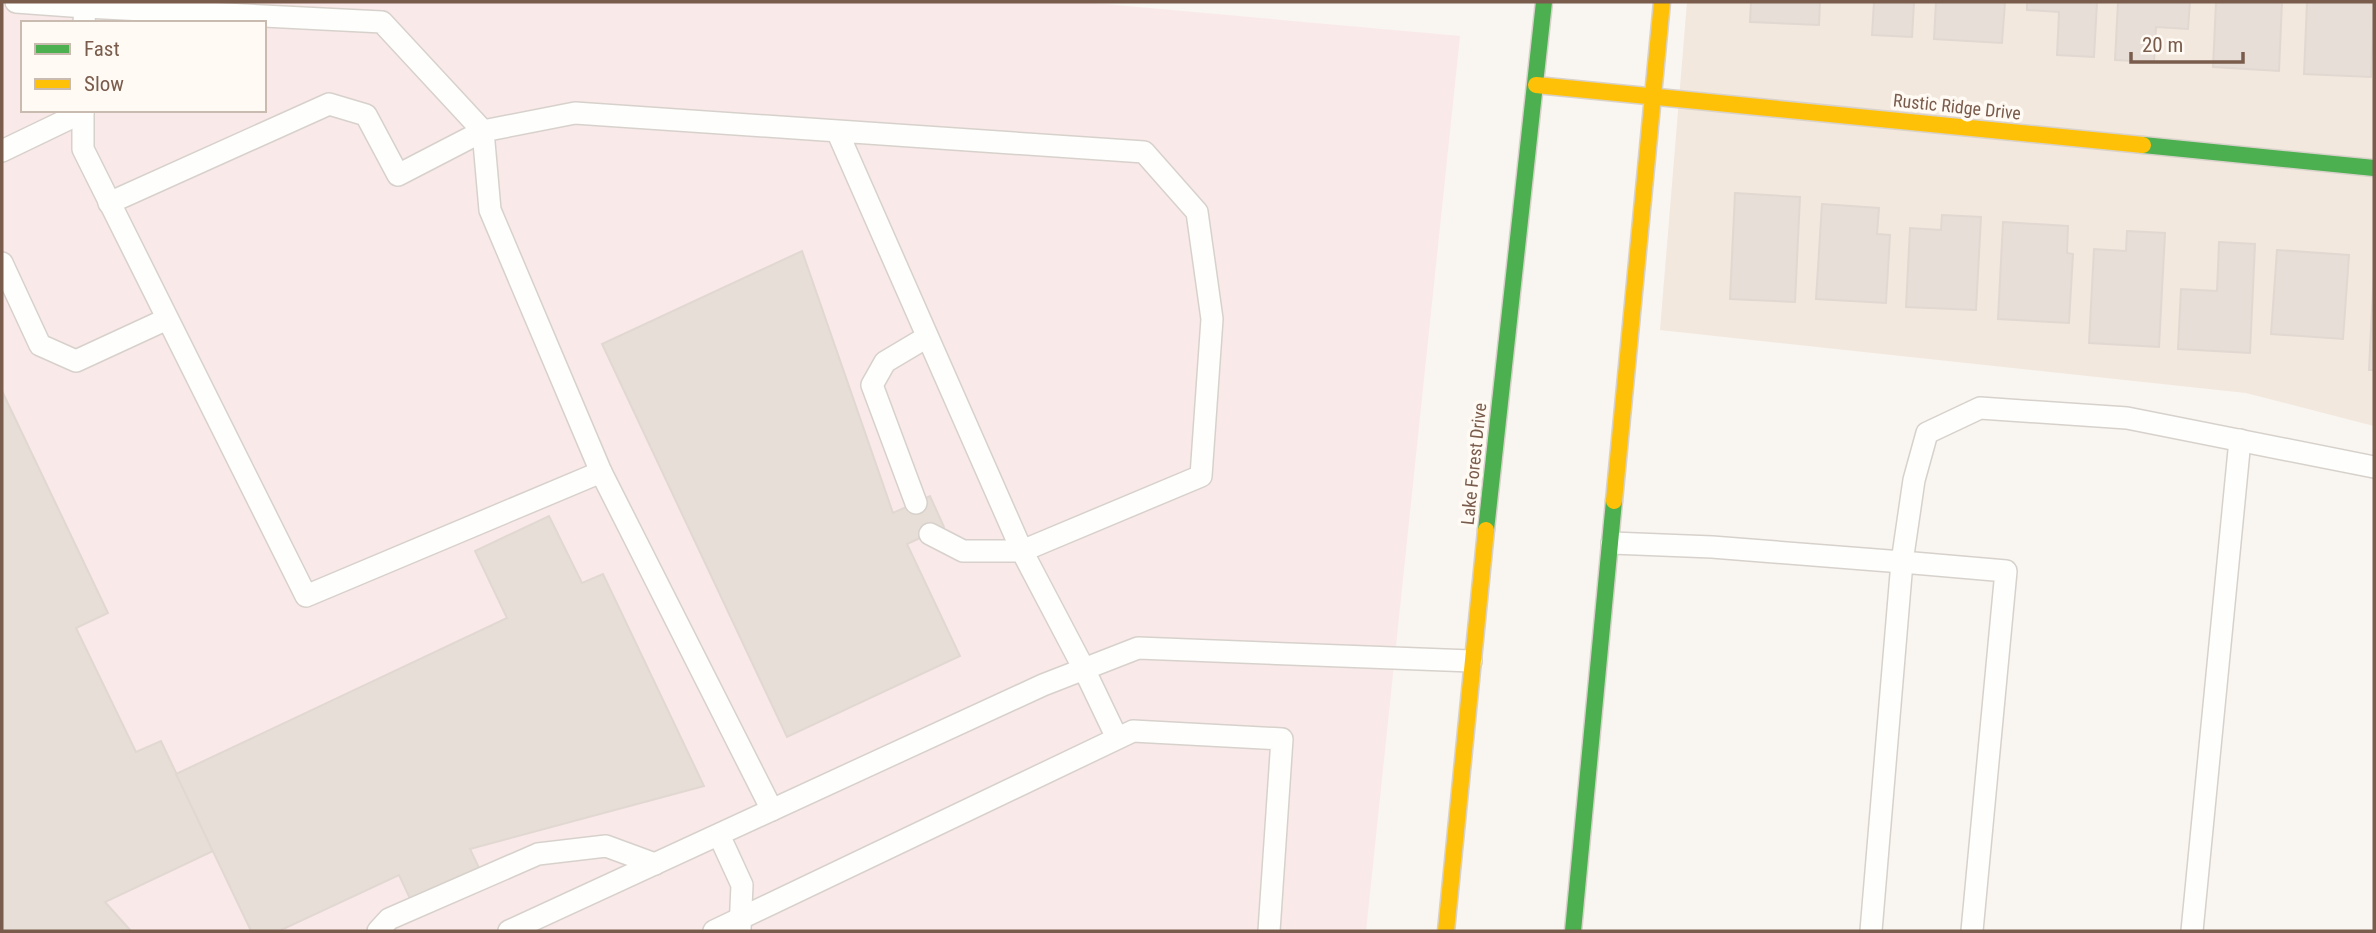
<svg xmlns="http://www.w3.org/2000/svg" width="2376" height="933" viewBox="0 0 2376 933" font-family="'Roboto Condensed',sans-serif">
	<rect width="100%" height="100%" fill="#f9f5f0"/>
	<polygon fill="#f2e8de" points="1687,2 2374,2 2374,426 2246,393 1660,330"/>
	<path fill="#fae9e9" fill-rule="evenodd" d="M2 2H1082L1460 36 1366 931H2ZM23 23H264V110H23Z"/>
	<g fill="#e6ded7" stroke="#e2d8d2" stroke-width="2">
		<polygon points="1751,2 1820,2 1819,25 1750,22"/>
		<polygon points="1874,2 1914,2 1912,37 1872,35"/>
		<polygon points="1936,2 2005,2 2002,43 1934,39"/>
		<polygon points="2027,2 2097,2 2094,57 2057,55 2059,12 2027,10"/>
		<polygon points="2118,2 2190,2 2188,29 2156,27 2154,62 2115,60"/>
		<polygon points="2216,2 2282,2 2279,71 2213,67"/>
		<polygon points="2307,2 2374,2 2371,77 2304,74"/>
		<polygon points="1735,193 1800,197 1795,302 1730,299"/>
		<polygon points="1822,204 1879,208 1877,234 1890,235 1886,303 1816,299"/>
		<polygon points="1942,215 1981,217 1976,310 1906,307 1910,228 1941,230"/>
		<polygon points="2003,222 2068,226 2067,253 2073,254 2069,323 1998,319"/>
		<polygon points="2127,231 2165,233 2159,347 2089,343 2094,249 2126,251"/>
		<polygon points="2219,242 2255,244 2250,353 2178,349 2181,289 2217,291"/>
		<polygon points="2277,250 2349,255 2343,339 2271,334"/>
		<polygon points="802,251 893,513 930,496 944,527 907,544 960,656 787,737 602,344"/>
		<polygon points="2374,270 2374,370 2369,370"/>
		<polygon points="2,391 108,613 76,628 136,752 161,741 213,851 105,902 131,931 2,931"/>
		<polygon points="549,516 582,583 603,574 704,786 470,849 480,870 412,903 399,875 279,931 251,931 176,774 507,618 475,551"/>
	</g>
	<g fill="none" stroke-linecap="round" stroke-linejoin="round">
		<defs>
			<g id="lane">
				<polyline points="16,2 85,7 84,23"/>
				<polyline points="85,7 382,22 483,131 575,113 1144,152 1197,212 1212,319 1201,476 1022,551 837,131"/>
				<polyline points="83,110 83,149 306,596 601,472 772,810"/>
				<polyline points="2,151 83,112"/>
				<polyline points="109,203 329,104 366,115 398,175 483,131 490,210 601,472"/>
				<polyline points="2,263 40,345 76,361 167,319"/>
				<polyline points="916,503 872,385 885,362 927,337"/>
				<polyline points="930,534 963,551 1022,551 1084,669 1117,738"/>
				<polyline points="1612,543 1712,547 1902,562 1914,480 1927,433 1980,408 2127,418 2374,467"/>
				<polyline points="719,835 742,885 740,929"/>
				<polyline points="378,931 389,919 538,854 606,846 655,864"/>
				<polyline points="509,931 1043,685 1138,648 1471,661"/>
				<polyline points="714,931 1133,731 1282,739 1269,931"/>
				<polyline points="1871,931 1902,562 2006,571 1972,931"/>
				<polyline points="2192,931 2240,440"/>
			</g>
			<g id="fast">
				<polyline points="2143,145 2374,168"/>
				<polyline points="1486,530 1544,2"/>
				<polyline points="1573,931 1614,501"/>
			</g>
			<g id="slow">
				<polyline points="1536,85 2143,145"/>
				<polyline points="1614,501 1662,2"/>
				<polyline points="1446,931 1486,530"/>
			</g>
		</defs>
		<use href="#lane" stroke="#d7d1cb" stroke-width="24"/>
		<use href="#fast" stroke="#d9d2cb" stroke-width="19"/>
		<use href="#slow" stroke="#d9d2cb" stroke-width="19"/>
		<use href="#lane" stroke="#fefefd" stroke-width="21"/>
		<use href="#fast" stroke="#4caf50" stroke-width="16"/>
		<use href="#slow" stroke="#ffc107" stroke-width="16"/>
	</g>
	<g text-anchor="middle" stroke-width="7" stroke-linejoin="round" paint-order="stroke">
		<g font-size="18" fill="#7a5c4d" stroke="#fffaf3">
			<text transform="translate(1957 107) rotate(6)" y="6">Rustic Ridge Drive</text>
			<text transform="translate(1474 464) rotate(-84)" y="6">Lake Forest Drive</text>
		</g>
	</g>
	<rect width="2376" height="933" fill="none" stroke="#7a5c4d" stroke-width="7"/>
	<rect x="21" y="21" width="245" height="91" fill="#fffaf3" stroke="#cabbb1" stroke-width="2"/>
	<rect x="35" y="44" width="35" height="10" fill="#4caf50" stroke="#cabbb1" stroke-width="2"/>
	<text x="84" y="56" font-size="21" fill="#7a5c4d">Fast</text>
	<rect x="35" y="79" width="35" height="10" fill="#ffc107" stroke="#cabbb1" stroke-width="2"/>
	<text x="84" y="91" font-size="21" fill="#7a5c4d">Slow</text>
	<path d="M2131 52v10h112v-10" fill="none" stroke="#7a5c4d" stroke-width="3.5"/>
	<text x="2142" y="52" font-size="21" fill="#7a5c4d" stroke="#fffaf3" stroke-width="5" paint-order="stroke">20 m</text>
</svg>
